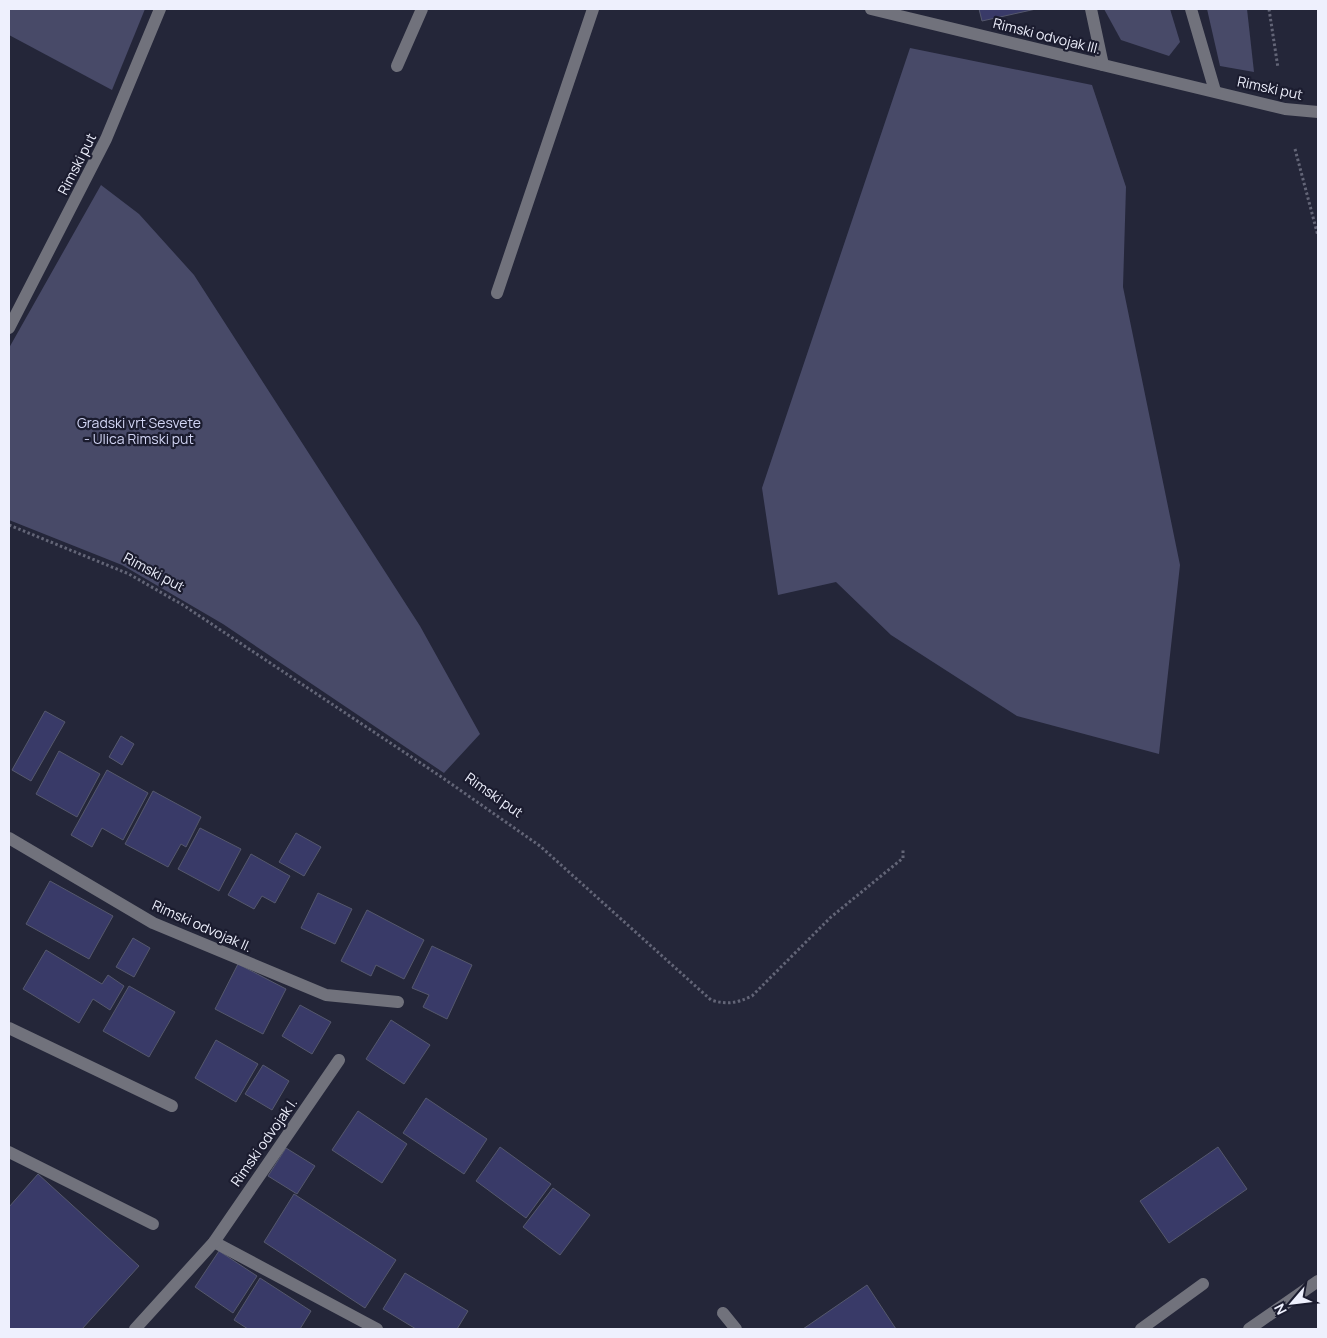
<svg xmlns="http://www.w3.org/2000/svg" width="1327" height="1338" viewBox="0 0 1327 1338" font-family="Manrope,sans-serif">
	<rect width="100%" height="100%" fill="#242639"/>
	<g fill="#484a68">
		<polygon points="9,9 145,9 112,90 9,35"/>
		<polygon points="1104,9 1170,9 1180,42 1169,56 1121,40"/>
		<polygon points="1207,9 1247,9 1254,72 1220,66"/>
		<polygon points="910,48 1092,85 1126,187 1123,287 1180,565 1159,754 1017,716 891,635 836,582 778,595 762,488"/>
		<polygon points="101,185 139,214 194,275 420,626 480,734 444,773 223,624 122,565 9,520 9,348"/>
	</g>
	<g fill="#393a68" stroke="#55586d">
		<polygon points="979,9 1036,9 982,21"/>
		<polygon points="45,711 65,722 31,781 12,770"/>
		<polygon points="121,736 134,744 122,765 109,757"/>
		<polygon points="59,751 100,774 77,817 36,794"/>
		<polygon points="107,770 148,793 123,840 102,828 92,847 71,835"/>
		<polygon points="153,791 201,817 186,847 181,844 168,867 125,844"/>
		<polygon points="200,828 241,849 219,891 178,869"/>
		<polygon points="296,833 321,847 304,876 279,862"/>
		<polygon points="251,854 290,876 275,903 262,896 254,909 228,895"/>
		<polygon points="50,881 113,916 89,959 26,924"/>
		<polygon points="318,893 352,909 335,944 301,928"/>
		<polygon points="367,910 424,940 404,979 376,965 371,976 341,961"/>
		<polygon points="133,938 150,948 134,977 116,967"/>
		<polygon points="432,946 472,965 447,1019 423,1007 429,995 412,988"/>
		<polygon points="46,950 102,984 108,975 124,986 110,1010 93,999 79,1023 23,989"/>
		<polygon points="238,964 286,989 263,1034 215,1009"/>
		<polygon points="129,986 175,1012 149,1057 103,1031"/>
		<polygon points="300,1005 331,1022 312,1054 282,1036"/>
		<polygon points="391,1020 430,1045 404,1084 366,1059"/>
		<polygon points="216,1040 258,1064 236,1102 195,1078"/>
		<polygon points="263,1065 289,1081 272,1110 245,1094"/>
		<polygon points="426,1098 487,1139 464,1174 403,1133"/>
		<polygon points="358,1111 407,1144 382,1183 332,1150"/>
		<polygon points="500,1147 551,1184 526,1218 476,1181"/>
		<polygon points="1218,1147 1247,1189 1169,1243 1140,1201"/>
		<polygon points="286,1148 315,1166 297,1194 268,1176"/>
		<polygon points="38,1174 139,1266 82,1329 9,1329 9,1207"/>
		<polygon points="553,1188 590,1215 560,1255 523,1227"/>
		<polygon points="294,1194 396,1260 365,1308 264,1242"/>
		<polygon points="219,1251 257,1276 233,1313 195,1287"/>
		<polygon points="405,1273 468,1311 457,1329 416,1329 383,1309"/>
		<polygon points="260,1278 311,1311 300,1329 248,1329 234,1320"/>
		<polygon points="867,1285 896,1329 803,1329"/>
	</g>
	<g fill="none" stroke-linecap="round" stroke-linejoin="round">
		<g stroke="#636577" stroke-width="3" stroke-dasharray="2.5 2.5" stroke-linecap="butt">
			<polyline points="1269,9 1278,68"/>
			<polyline points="1295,149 1318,236"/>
			<path d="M9 525 129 574 183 605 440 776 540 846 711 1000C727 1005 737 1003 752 996L831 917 903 858V848"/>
		</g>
		<g stroke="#71727c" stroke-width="12">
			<polyline points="871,9 1285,109 1318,112"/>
			<polyline points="1091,9 1103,65"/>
			<polyline points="1191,9 1215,91"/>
			<polyline points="397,66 422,9"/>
			<polyline points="497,293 593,9"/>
			<polyline points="9,328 106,139 160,9"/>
			<polyline points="9,838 153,923 326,995 398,1002"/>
			<polyline points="9,1028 172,1106"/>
			<polyline points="9,1152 153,1224"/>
			<polyline points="214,1242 377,1329"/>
			<polyline points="723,1313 736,1329"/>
			<polyline points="135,1329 214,1242 339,1060"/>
			<polyline points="1141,1329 1203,1284"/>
			<polyline points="1249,1329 1318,1281"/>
		</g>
	</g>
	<g text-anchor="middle" stroke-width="4.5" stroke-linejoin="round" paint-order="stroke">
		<g font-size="14" fill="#eef0fd" stroke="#1b1c2f">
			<text transform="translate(1047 36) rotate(14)" y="5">Rimski odvojak III.</text>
			<text transform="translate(1270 88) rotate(12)" y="5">Rimski put</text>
			<text transform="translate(77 164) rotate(-63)" y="5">Rimski put</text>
			<text transform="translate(154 572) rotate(28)" y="5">Rimski put</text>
			<text transform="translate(494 795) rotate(35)" y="5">Rimski put</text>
			<text transform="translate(202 926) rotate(24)" y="5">Rimski odvojak II.</text>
			<text transform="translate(264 1142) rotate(-55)" y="5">Rimski odvojak I.</text>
		</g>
		<g font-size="14" fill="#d1d4f3" stroke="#1b1c2f">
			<text x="139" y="428">Gradski vrt Sesvete<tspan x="139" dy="16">- Ulica Rimski put</tspan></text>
		</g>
	</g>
	<rect width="1327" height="1338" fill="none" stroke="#eef0fd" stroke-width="20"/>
	<g transform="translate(1292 1303) rotate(242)" stroke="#1b1c2f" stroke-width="4" paint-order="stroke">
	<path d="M0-4L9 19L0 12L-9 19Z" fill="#eef0fd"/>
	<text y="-8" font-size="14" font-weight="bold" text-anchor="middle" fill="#eef0fd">N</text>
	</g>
</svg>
